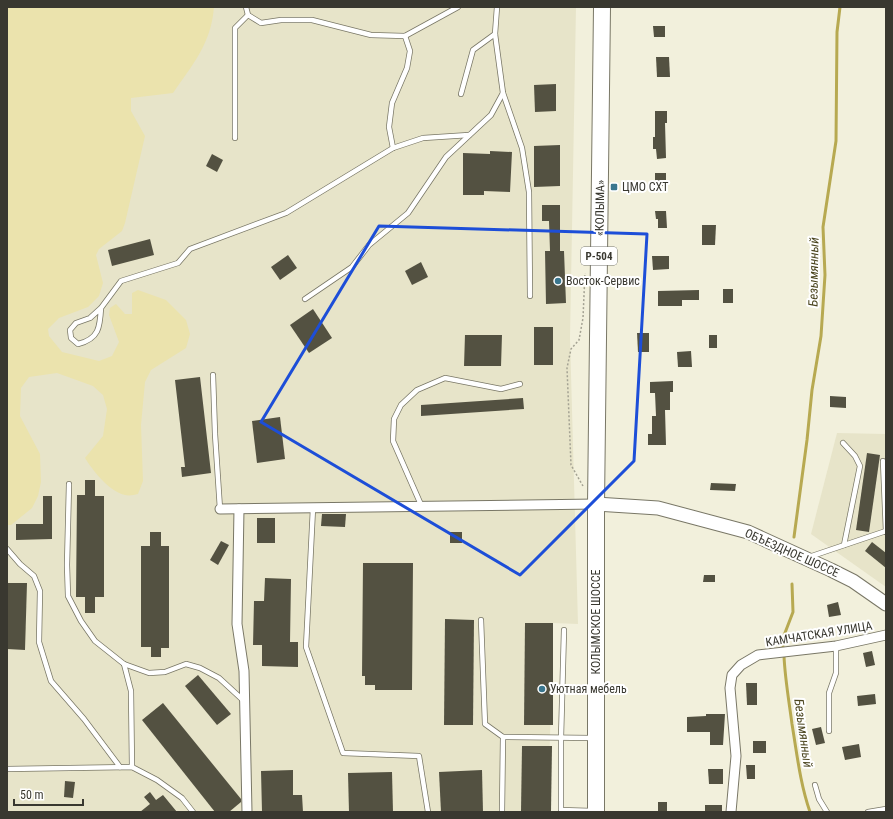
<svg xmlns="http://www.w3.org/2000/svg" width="893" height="819" viewBox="0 0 893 819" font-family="'Roboto Condensed',sans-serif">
	<rect width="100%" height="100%" fill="#f2f0dc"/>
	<g fill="#e7e4c9">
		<polygon points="120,7 576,7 570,338 578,624 553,623 548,812 7,812 7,252"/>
		<polygon points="837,433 886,434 886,587 811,534"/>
	</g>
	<path fill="#ebe3ad" d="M7 7H214C211 44 193 64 173 93L131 98V111L145 136 125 223 122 231 99 249 96 255 103 283 99 296 88 307 59 318 48 329 49 336 62 352 99 361 112 356 119 342 109 315 110 308 116 304 125 314H132V293L138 290 166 300 186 320 190 334 186 348 151 370 145 382 141 425 143 481 138 494C134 495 129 496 125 495 110 492 93 471 85 458L103 436 107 409 103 395 93 386 57 373 29 377 21 388 20 416 40 454 41 482 38 496 32 508 11 525H7Z"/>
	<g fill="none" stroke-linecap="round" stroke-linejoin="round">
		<g stroke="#b7a951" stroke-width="3">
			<polyline points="794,537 807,440 812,390 821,336 825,275 823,227 836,141 837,32 840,7"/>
			<polyline points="783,646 783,638 793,612 792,584"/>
			<path d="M784 656C785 679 789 701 792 724 797 754 800 783 810 812"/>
		</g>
	</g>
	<g fill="#535141">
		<polygon points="653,26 665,26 665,37 654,37"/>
		<polygon points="656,57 669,57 670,77 657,77"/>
		<polygon points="556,84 556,111 535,112 534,85"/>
		<polygon points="655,111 667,111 667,123 665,123 666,158 657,159 656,149 653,149 653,137 655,137"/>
		<polygon points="560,145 560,186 534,187 534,146"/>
		<polygon points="490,151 512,152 510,192 484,191 484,195 463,195 463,153 490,154"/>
		<polygon points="212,154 223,160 217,172 206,166"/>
		<polygon points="655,173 666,173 666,186 658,186 658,181 655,181"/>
		<polygon points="542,205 560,205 560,251 564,251 566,303 546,304 545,251 550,251 549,221 542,221"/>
		<polygon points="655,211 666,211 667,228 658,228 658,219 656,219"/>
		<polygon points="702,225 716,225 715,245 702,245"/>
		<polygon points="150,239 154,255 112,266 108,250"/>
		<polygon points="288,255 297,268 280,280 271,267"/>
		<polygon points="652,256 669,256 669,269 653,270"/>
		<polygon points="421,262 428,277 412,285 405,271"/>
		<rect x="723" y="289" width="10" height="14"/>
		<polygon points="699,290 699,300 682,300 682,306 658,306 658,291"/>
		<polygon points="313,309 332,338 309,353 290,325"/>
		<rect x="534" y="327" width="19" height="38"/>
		<polygon points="637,333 649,333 649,352 638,352"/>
		<polygon points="465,335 502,335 501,366 464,366"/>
		<rect x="709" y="335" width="8" height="13"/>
		<polygon points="691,351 692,367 678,367 677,352"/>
		<polygon points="200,377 211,473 182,477 181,467 185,467 175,380"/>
		<polygon points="673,381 673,392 670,392 670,410 665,410 666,445 648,445 648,434 652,434 652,416 656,416 655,393 650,393 650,382"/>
		<polygon points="830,396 846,397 846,408 830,407"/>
		<polygon points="523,398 524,409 421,416 421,405"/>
		<polygon points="280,417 285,459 257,463 252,421"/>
		<polygon points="867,453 880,455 869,532 856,530"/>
		<polygon points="85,480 95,480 95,496 104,496 104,597 95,597 95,613 85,613 85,597 76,597 77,495 85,495"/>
		<polygon points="711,483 736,484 735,491 710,490"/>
		<polygon points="43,496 52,496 52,539 16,540 16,524 43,524"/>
		<polygon points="322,514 346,514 345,527 321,526"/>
		<rect x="257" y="518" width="18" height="25"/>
		<polygon points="150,532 161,532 161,546 169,546 169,648 161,648 161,657 151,657 151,647 141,647 141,546 150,546"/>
		<rect x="450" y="532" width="12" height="11"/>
		<polygon points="221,541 229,545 218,565 210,560"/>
		<polygon points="872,542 886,553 886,568 865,551"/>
		<polygon points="363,563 413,563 412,690 375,690 375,685 365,685 365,676 362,676"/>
		<polygon points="704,575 715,575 715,582 703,582"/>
		<polygon points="265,578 291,579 290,642 298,642 298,667 262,666 262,645 253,645 254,601 264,601"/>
		<polygon points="8,583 27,583 25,650 7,649"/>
		<polygon points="838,602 841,615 829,617 827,605"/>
		<polygon points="445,619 474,620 473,725 444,725"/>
		<polygon points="525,623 553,623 553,725 524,725"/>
		<polygon points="872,651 875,665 866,667 863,653"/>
		<polygon points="198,675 231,714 217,725 185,686"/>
		<polygon points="746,683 757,683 757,705 747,705"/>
		<polygon points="875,694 876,704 858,706 857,696"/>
		<polygon points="163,703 241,799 241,802 229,812 215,812 142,720"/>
		<polygon points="706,714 725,714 723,745 710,745 710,732 687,732 687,717 706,716"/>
		<polygon points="821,727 825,743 816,745 812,729"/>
		<rect x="753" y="741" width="13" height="12"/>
		<polygon points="859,744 861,757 845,760 842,747"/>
		<polygon points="522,746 552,746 551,812 521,812"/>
		<polygon points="746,765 755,765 755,779 747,779"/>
		<polygon points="708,769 723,769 723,784 709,784"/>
		<polygon points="293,770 293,795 302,795 303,812 262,812 261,771"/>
		<polygon points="482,770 483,812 441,812 439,772"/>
		<polygon points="392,772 393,812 349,812 348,773"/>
		<polygon points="65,781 75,782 73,798 64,797"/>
		<polygon points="150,792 156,800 163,795 177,812 140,812 150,804 144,797"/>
		<rect x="658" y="802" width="9" height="10"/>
		<rect x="705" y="805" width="17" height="7"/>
	</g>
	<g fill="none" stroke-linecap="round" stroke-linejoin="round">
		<defs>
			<g id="lane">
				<polyline points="246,7 248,15 261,23 281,20 312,20 371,35 405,36 458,7"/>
				<polyline points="503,93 522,148 529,192 530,296"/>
				<polyline points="461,94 473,50 495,34"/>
				<polyline points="235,138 235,28 248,15"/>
				<polyline points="393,148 389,127 392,103 407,68 410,51 405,36"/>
				<polyline points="305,299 352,267 369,245 408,213 446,157 491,115 503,93 495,34 497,7"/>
				<path d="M101 308C100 327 99 339 78 344L71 338 70 330 76 323 90 318 101 308 121 281 178 263 190 249 286 213 393 148 423 138 469 135"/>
				<polyline points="213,375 215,434 220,509"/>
				<polyline points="843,443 855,456 860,466 844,545"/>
				<polyline points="883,461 886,532"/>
				<polyline points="69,484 67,565 68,596 81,621 95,641 124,664 149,673 165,672 186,664 200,668 219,678 244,701"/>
				<polyline points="422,507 393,441 394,419 401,405 417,390 445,378 501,389 520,384"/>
				<polyline points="313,508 306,647 343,753 419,756 428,812"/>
				<polyline points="7,549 20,564 34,576 40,591 39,642 51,681 84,719 120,767"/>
				<polyline points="809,557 886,531"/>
				<polyline points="481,620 485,724 503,737 502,812"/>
				<polyline points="564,630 561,738 561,810 593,811"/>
				<polyline points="124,664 131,691 132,767"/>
				<polyline points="829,731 829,693 836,673 836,646"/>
				<polyline points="503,737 593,738"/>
				<polyline points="7,769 132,767 157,780 182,798 193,812"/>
				<polyline points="815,785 819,799 827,812"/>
				<polyline points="868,812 886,809"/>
			</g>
			<g id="street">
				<polyline points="220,509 596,504"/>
				<polyline points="239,509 237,624 244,671 247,812"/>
				<polyline points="731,812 736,756 730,688 732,675 741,665 758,655 836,646 886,635"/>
			</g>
			<polyline id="secondary" points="596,504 658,508 748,532 831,570 853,581 886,604"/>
			<polyline id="highway" points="596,812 596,504 602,7"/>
		</defs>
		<use href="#lane" stroke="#797766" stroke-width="6"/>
		<use href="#street" stroke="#797766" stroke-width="11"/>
		<use href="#secondary" stroke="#797766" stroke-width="15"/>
		<use href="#highway" stroke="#797766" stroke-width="18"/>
		<polyline stroke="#a4a293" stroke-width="1.5" stroke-dasharray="2 2" stroke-linecap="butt" points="583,486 571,465 567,368 571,349 579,340 583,318 585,273"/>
		<use href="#lane" stroke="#fff" stroke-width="4.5"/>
		<use href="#street" stroke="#fff" stroke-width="9"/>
		<use href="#secondary" stroke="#fff" stroke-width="13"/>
		<use href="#highway" stroke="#fff" stroke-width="16"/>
	</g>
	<path fill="none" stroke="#1d4ed8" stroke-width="3" stroke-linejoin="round" d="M379 226 647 234 634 461 520 575 261 422Z"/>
	<g fill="#3a768e" stroke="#fff" stroke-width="1.5">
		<rect x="610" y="183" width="8" height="8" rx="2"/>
		<circle cx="558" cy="281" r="4"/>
		<circle cx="542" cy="689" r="4"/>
	</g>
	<g text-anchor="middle" stroke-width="4" stroke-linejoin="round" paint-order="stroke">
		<rect fill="#fff" stroke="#74746e" stroke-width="1" x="581" y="247" width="36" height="18" rx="3"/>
		<g font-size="11" font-weight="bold" fill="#393830">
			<text x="599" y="260">Р-504</text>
		</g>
		<g font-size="12" fill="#393830" stroke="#fff" text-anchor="start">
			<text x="622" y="191">ЦМО СХТ</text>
			<text x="566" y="285">Восток-Сервис</text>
			<text x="550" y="693">Уютная мебель</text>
		</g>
		<g font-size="12" fill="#393830" stroke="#fff">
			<text transform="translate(600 208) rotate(-89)" y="4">«КОЛЫМА»</text>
			<text transform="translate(792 553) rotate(24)" y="4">ОБЪЕЗДНОЕ ШОССЕ</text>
			<text transform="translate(596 622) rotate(-90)" y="4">КОЛЫМСКОЕ ШОССЕ</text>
			<text transform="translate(819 634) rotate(-9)" y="4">КАМЧАТСКАЯ УЛИЦА</text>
		</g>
		<g font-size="13" font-style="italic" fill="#4b451f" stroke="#fff">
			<text transform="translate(813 272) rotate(-89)" y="5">Безымянный</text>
			<text transform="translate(804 733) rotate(82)" y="5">Безымянный</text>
		</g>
	</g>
	<rect width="893" height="819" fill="none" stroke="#393830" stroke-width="16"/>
	<path d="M14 799v6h69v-6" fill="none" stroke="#393830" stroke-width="2"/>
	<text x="20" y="799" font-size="12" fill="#393830" stroke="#ffffff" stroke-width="3" paint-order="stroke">50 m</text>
</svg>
